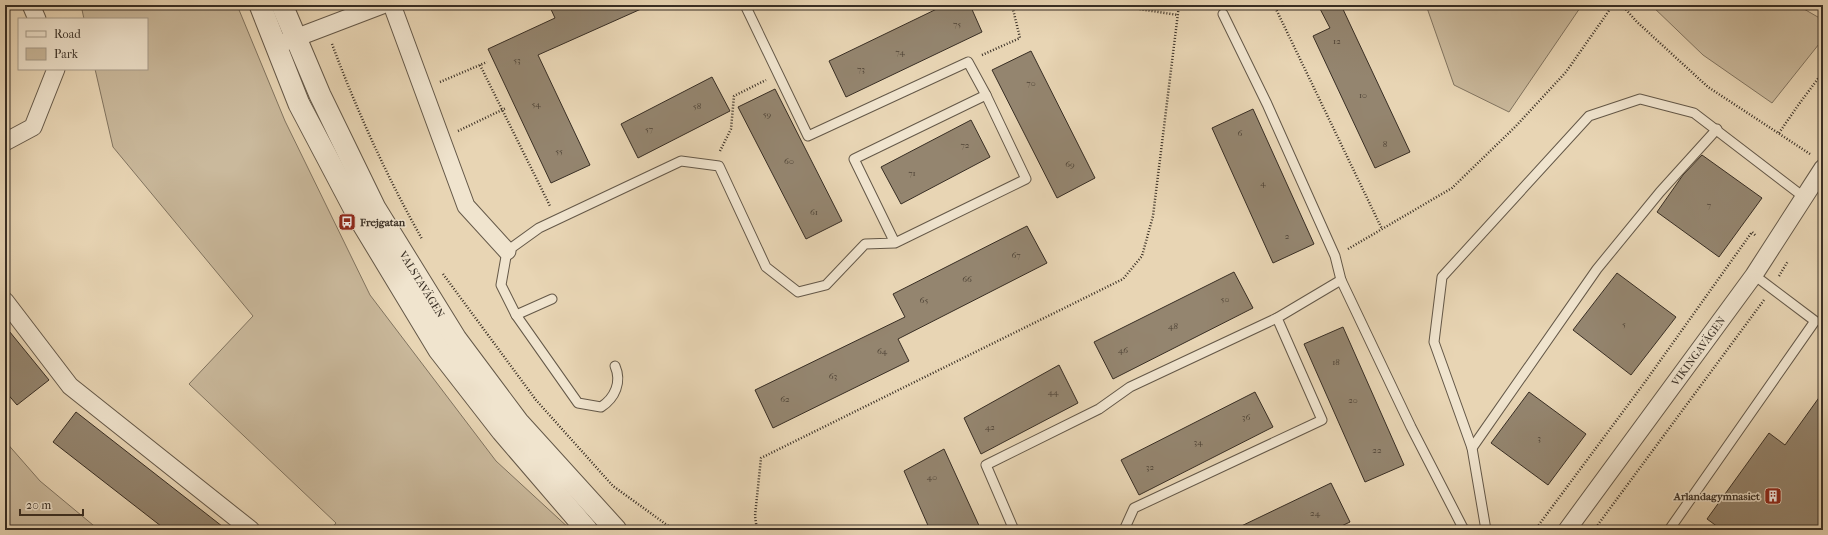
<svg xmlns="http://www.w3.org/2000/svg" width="1828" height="535" viewBox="0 0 1828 535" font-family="'IM FELL French Canon',serif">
	<rect width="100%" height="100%" fill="#e8d5b4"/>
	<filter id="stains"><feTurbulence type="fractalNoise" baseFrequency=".005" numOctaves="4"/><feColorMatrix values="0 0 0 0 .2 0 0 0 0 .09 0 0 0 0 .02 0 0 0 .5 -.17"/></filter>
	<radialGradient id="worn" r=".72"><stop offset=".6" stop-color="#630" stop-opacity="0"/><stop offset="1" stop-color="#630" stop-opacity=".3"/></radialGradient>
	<g fill="#cab99c" stroke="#817460">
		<polygon points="81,5 237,5 285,121 370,295 496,461 571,530 330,530 336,523 189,384 253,316 113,147 95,69 147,69 147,19 84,19"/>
		<polygon points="1426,5 1582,5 1509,112 1454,85"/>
		<polygon points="1651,5 1797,5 1823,20 1823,39 1772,103 1703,55"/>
		<polygon points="5,441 40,481 99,530 5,530"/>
	</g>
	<g fill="#94856f" stroke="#382e24">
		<polygon points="549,5 650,5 538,55 590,165 551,183 488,49 555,18"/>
		<polygon points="945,5 970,5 982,32 846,97 829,61"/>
		<polygon points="1318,5 1341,5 1410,152 1375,168 1313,36 1330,28"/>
		<polygon points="1031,51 1095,178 1057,198 992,70"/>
		<polygon points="712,77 730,111 638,158 621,124"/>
		<polygon points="775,89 842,221 806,239 738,107"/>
		<polygon points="1253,109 1314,244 1273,263 1212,128"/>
		<polygon points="971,120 990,157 901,204 881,167"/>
		<polygon points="1702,155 1762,198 1719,257 1657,212 1683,175"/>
		<polygon points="1027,226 1047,263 898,339 909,361 773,428 755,390 905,317 893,294"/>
		<polygon points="1234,272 1253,308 1113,379 1094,342"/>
		<polygon points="1617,273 1676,317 1631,375 1573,330"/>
		<polygon points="5,326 49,380 17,405 5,391"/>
		<polygon points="1343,327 1404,465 1365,482 1304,344"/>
		<polygon points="1059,365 1078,403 981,454 964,418"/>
		<polygon points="1255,392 1273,427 1139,495 1121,460"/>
		<polygon points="1529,392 1586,434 1548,485 1491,443"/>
		<polygon points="1823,392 1823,530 1722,530 1707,519 1769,433 1785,445"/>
		<polygon points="76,412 227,530 166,530 53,442"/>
		<polygon points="944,449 981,530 930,530 904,471"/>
		<polygon points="1331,483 1350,522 1333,530 1233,530"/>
	</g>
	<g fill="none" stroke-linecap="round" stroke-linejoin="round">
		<defs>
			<g id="service">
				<polyline points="745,5 808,136 968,62 986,95"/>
				<polyline points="1223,14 1267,104 1335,256 1341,280 1411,427 1463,528 1466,530"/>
				<polyline points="552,299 516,315 501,285 507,251 539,228 681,161 719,166 766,267 798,292 826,285 865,244 895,243 1026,179 986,95 854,159 895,243"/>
				<path d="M516 315 578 403 601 407C615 398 622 382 615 366"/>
				<polyline points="1472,448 1597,269 1660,192 1717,129"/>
				<polyline points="1014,530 986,465 1099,409 1130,387 1277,318"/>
				<polyline points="1124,530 1134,508 1322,420 1277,318 1341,280"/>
				<polyline points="1486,530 1472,448 1434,342 1442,277 1589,116 1640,99 1694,113 1805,198"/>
				<polyline points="1669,530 1815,321 1754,275"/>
			</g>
			<g id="minor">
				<polyline points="31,5 37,19"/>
				<polyline points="392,5 466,206 507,251"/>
				<polyline points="285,42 382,5"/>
				<polyline points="5,142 33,127 56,69"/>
				<polyline points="5,301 70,386 251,530"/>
				<path id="s1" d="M1567 530 1754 275 1823 168"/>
			</g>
			<g id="tertiary">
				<polyline points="260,5 299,104 358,216 439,350 502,431 587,530"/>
				<path id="s2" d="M282 5 320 95 375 208 456 339 518 422 616 530"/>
			</g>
		</defs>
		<use href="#service" stroke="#645848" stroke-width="11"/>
		<use href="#minor" stroke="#645848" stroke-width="19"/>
		<use href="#tertiary" stroke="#645848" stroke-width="23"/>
		<g stroke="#382e24" stroke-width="2.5" stroke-dasharray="1 2" stroke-linecap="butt">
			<polyline points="1113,5 1178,15"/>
			<polyline points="1274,5 1382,229"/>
			<polyline points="1622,5 1637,22 1708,87 1810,154"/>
			<path d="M332 44C357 111 387 177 422 239"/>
			<polyline points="982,55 1020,38 1012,5"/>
			<polyline points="480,65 550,206"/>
			<polyline points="440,82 487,62"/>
			<polyline points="458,131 506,108"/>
			<polyline points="1779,133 1799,104 1823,72"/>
			<polyline points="720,151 731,129 734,96 766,80"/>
			<polyline points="1348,249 1452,188 1515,127 1566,72 1613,5"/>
			<polyline points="443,274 536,400 613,486 674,530"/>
			<polyline points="1779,276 1788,261"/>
			<polyline points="757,530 755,516 761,458 1123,279 1142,256 1153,216 1179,5"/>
			<polyline points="1535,530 1645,382 1752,232 1756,236"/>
			<polyline points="1594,530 1764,300"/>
		</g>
		<use href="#service" stroke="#f0e4ce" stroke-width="9"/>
		<use href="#minor" stroke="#f0e4ce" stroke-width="17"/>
		<use href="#tertiary" stroke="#f0e4ce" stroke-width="21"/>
	</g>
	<defs>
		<symbol id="bus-square" viewBox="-11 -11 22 22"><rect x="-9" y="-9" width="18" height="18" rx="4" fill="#8f2418" stroke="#f0e4ce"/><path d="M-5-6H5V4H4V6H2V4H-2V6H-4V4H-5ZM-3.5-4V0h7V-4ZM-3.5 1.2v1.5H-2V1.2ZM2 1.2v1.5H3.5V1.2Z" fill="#fff"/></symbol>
		<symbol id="building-square" viewBox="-11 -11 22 22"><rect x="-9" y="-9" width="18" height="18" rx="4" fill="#8f2418" stroke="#f0e4ce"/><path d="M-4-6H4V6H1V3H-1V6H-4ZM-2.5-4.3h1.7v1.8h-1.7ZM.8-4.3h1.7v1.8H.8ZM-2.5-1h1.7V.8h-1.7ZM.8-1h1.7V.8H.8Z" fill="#fff"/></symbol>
	</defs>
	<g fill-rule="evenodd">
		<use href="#bus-square" x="337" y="212" width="20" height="20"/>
		<use href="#building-square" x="1763" y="486" width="20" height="20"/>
	</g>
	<g text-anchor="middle" stroke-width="3" stroke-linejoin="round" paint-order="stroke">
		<g font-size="9" fill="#4f4437">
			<text x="957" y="27">75</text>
			<text x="1337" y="44">12</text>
			<text x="900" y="55">74</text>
			<text x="517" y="63">53</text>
			<text x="861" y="72">73</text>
			<text x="1031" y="86">70</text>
			<text x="1363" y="98">10</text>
			<text x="536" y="107">54</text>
			<text x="697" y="109">58</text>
			<text x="767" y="117">59</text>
			<text x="649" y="132">57</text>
			<text x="1240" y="136">6</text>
			<text x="1385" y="147">8</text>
			<text x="965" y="148">72</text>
			<text x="559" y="154">55</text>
			<text x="789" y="164">60</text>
			<text x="1070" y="167">69</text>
			<text x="912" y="176">71</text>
			<text x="1263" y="186">4</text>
			<text x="1709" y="208">7</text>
			<text x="814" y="215">61</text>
			<text x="1287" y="239">2</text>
			<text x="1016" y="258">67</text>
			<text x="967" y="282">66</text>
			<text x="1225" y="302">50</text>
			<text x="924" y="303">65</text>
			<text x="1624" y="327">5</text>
			<text x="1173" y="329">48</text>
			<text x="1123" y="353">46</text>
			<text x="882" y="354">64</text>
			<text x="1336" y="365">18</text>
			<text x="833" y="379">63</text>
			<text x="1053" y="395">44</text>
			<text x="785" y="402">62</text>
			<text x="1353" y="403">20</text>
			<text x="1246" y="420">36</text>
			<text x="990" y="430">42</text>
			<text x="1539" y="441">3</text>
			<text x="1198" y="445">34</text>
			<text x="1377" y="453">22</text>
			<text x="1150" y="470">32</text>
			<text x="932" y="480">40</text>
			<text x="1315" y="516">24</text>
		</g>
		<g font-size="11" font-weight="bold" fill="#382e24" stroke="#f0e4ce" text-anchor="start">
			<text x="360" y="226">Frejgatan</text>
			<text x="1760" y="500" text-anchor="end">Arlandagymnasiet</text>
		</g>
		<g font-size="11" fill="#382e24" stroke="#f0e4ce">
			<text dy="4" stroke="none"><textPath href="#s2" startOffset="313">VALSTAVÄGEN</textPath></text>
			<text dy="4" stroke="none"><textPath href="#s1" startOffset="222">VIKINGAVÄGEN</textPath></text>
		</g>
	</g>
	<rect width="1828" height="535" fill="none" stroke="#e8d5b4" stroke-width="20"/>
	<rect x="6" y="6" width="1816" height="523" fill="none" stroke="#382e24" stroke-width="2"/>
	<rect x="10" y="10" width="1808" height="515" fill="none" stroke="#382e24"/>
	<rect x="18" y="18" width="130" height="52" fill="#f0e4ce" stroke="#a69b8a"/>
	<rect x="26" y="31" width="20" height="6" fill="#f0e4ce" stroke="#a69b8a"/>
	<text x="54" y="38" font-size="12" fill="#382e24">Road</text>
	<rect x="26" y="48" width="20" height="12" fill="#cab99c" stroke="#a69b8a"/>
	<text x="54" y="58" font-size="12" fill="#382e24">Park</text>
	<path d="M20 509v6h63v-6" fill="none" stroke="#382e24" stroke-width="2"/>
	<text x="26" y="509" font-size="12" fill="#382e24" stroke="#f0e4ce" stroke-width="3" paint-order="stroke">20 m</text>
	<rect width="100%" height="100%" filter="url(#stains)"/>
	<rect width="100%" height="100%" fill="url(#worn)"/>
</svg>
